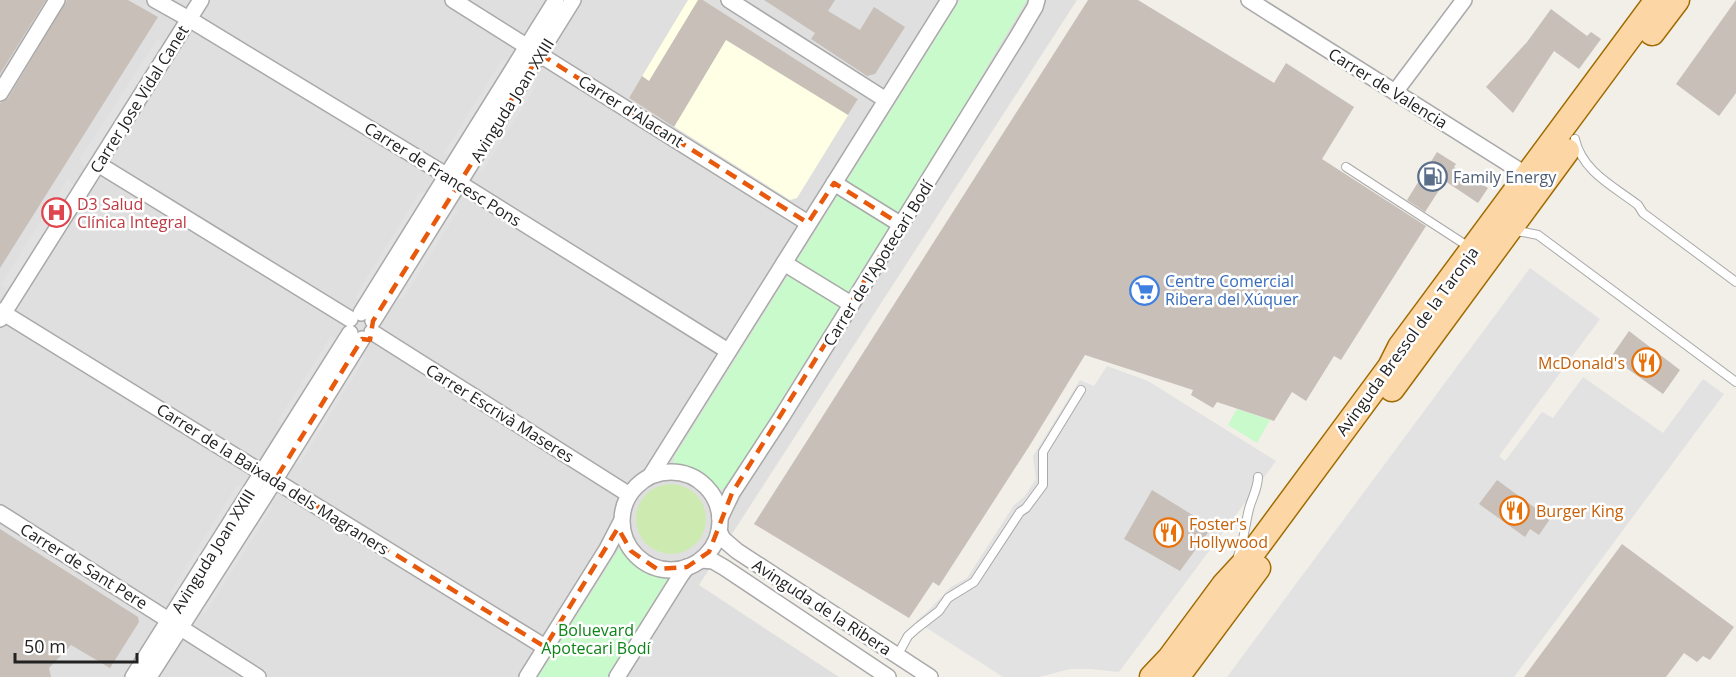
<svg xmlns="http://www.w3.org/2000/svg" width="1736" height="677" viewBox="0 0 1736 677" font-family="'Open Sans',sans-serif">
	<rect width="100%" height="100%" fill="#f2efe9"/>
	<polygon fill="#e0dfdf" points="0,0 1077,0 699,585 839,677 0,677"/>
	<polygon fill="#ffffe5" points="688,0 703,0 858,99 797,198 790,200 629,98"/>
	<circle fill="#cdebb0" cx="671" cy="519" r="35"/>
	<g fill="#c8facc">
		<path d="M960 0H1027L959 114 729 484 721 490C714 487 712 481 706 476 696 468 685 467 673 465L674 457Z"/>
		<polygon points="1237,409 1270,420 1257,443 1228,425"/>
		<path d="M620 547C634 564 647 573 668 578L607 677H538Z"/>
	</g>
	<g fill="#e2e2e2">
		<polygon points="158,38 165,46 87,172 80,158"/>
		<polygon points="502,60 512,62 453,155 443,154"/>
		<polygon points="527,84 537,85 482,172 471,170"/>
		<polygon points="68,178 76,189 10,295 1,284"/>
		<polygon points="420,191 431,193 363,300 354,298"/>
		<polygon points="449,208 459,210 403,299 393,297"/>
		<polygon points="1530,268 1600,319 1499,456 1505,461 1542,412 1553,418 1583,377 1663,433 1703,379 1724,394 1514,677 1227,677"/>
		<polygon points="330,337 340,339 287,423 277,422"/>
		<polygon points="356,356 366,357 300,464 290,462"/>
		<polygon points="1107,366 1148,381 1276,461 1119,672 1091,669 1070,669 1039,677 1003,677 916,621 927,612 951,587 967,578 1014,505 1024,497 1036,479 1033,456 1080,380 1094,386"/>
		<polygon points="236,486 246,487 178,596 169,594"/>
		<polygon points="263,503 274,505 205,614 196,612"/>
	</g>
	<g fill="#c7bfb8">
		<polygon points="0,0 46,0 0,74"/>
		<polygon points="67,0 128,0 158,17 0,268 0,103 8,98"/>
		<polygon points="698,0 703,0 858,99 848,115 726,40 674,127 629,98 642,76 649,81"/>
		<polygon points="764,0 835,0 828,11 860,30 874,7 905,27 875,74 867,76 811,39 815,33"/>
		<polygon points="1088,0 1138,0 1274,83 1286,63 1354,107 1322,159 1426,226 1341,360 1334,356 1306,401 1292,392 1274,421 1217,402 1213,408 1191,395 1193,390 1085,355 1030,445 939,586 933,582 909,618 754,524"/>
		<polygon points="1736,0 1736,93 1719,116 1676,84"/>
		<polygon points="1551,9 1587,36 1591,32 1601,39 1579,69 1554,51 1513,113 1486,87 1527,42"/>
		<polygon points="1437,152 1456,164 1454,167 1488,188 1478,203 1445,181 1425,212 1407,200"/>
		<polygon points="1629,331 1680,370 1663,394 1611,357"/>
		<polygon points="1497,480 1550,519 1539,535 1530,529 1525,537 1479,504"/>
		<polygon points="1152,490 1212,527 1180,571 1124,539"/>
		<polygon points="0,529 138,617 139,622 110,668 71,645 49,668 51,677 0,677"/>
		<polygon points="1622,544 1734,627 1710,660 1703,656 1697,662 1684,653 1666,677 1524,677"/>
	</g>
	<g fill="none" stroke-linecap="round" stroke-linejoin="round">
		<defs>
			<g id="lane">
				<path d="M1575 139C1582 171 1613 186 1638 205L1643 213 1736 282"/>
				<polyline points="1346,167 1469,247"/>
				<polyline points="1514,232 1523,232 1538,235 1736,382"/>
				<path d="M1238 556C1244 541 1245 525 1249 509 1252 498 1258 488 1258 477"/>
				<polyline points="897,656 908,636 917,628 939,611 948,598 974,582 1020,512 1026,508 1043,485 1043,452 1081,390"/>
			</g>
			<g id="street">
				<polyline points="155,0 189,19 459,183 728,351"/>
				<polyline points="453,0 808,223"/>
				<polyline points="729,0 886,100"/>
				<polyline points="1249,0 1528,176"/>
				<polyline points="1395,92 1464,0"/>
				<polyline points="0,93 57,0"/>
				<polyline points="98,164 350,319"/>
				<polyline points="834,183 900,224"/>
				<polyline points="784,263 851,304"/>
				<polyline points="0,311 545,647"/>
				<polyline points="361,313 556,0"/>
				<polyline points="0,319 201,0"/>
				<polyline points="373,321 573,0"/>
				<polyline points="372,332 628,494"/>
				<circle cx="671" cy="521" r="49"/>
				<polyline points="651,475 949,0"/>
				<polyline points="0,513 258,677"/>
				<polyline points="720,518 732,493 781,418 1016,39 1035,7 1037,0"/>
				<polyline points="719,531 723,539 737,551 930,677"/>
				<polyline points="701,560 713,561 725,568 888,677"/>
				<polyline points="133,677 350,333"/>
				<polyline points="149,677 266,494 362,339"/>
				<polyline points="527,677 607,549 621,522"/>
				<polyline points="617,677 681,575 687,567"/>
			</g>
			<g id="primary">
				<polyline points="1652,33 1677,0"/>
				<polyline points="1392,389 1567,151"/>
				<polyline points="1152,677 1170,658 1224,585 1248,559 1390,367 1400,347 1657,0"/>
				<polyline points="1177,677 1258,568"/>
			</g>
		</defs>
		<use href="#lane" stroke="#a9a9a9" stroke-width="10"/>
		<use href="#street" stroke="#a9a9a9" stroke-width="18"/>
		<use href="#primary" stroke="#a06b00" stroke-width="27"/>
		<use href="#lane" stroke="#fff" stroke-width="8"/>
		<use href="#street" stroke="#fff" stroke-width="15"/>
		<use href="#primary" stroke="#fcd6a4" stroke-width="24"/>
	</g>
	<path fill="none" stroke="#e8590c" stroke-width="4.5" stroke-dasharray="12 8" stroke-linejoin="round" d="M540 54 808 223 834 183 900 224 732 493 709 552 687 567 657 569 631 551 618 528 545 647 275 480 362 339 370 340 373 321Z"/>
	<defs>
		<symbol id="fuel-ring" viewBox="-11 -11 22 22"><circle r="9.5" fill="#fff" stroke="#5c6f8a" stroke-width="1.5"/><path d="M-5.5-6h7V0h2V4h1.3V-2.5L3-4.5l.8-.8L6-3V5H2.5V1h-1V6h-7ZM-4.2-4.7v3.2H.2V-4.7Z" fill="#5c6f8a"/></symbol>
		<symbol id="hospital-ring" viewBox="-11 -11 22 22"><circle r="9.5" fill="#fff" stroke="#e0444e" stroke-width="1.5"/><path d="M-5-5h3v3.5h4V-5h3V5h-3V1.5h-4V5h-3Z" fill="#e0444e"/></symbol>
		<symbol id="supermarket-ring" viewBox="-11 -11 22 22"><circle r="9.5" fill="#fff" stroke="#3f7fe0" stroke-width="1.5"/><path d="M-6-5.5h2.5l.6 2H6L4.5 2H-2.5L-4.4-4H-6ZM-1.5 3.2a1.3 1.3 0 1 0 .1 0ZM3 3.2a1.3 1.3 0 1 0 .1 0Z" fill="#3f7fe0"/></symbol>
		<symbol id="restaurant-ring" viewBox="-11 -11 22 22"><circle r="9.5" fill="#fff" stroke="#e8710a" stroke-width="1.5"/><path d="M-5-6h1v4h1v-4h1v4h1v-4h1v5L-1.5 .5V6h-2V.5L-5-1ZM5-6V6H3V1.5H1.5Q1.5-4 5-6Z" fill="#e8710a"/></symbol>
	</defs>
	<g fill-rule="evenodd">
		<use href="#fuel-ring" x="1416" y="160" width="33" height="33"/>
		<use href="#hospital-ring" x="40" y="196" width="33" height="33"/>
		<use href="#supermarket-ring" x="1128" y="274" width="33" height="33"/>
		<use href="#restaurant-ring" x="1630" y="346" width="33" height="33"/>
		<use href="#restaurant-ring" x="1498" y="494" width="33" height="33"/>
		<use href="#restaurant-ring" x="1152" y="516" width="33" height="33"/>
	</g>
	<g text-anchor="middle" stroke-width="5" stroke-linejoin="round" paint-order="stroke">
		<g font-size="16" fill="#222" stroke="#fff">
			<text transform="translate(1388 88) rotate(32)" y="6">Carrer de Valencia</text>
			<text transform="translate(139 99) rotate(-58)" y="6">Carrer Jose Vidal Canet</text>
			<text transform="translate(512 100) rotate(-58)" y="6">Avinguda Joan XXIII</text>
			<text transform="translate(631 111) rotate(32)" y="6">Carrer d'Alacant</text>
			<text transform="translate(443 174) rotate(32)" y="6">Carrer de Francesc Pons</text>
			<text transform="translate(878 263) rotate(-58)" y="6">Carrer de l'Apotecari Bodí</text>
			<text transform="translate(1407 341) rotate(-54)" y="6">Avinguda Bressol de la Taronja</text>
			<text transform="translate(500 413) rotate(32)" y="6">Carrer Escrivà Maseres</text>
			<text transform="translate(273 479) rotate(32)" y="6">Carrer de la Baixada dels Magraners</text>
			<text transform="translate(213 551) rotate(-58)" y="6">Avinguda Joan XXIII</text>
			<text transform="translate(84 566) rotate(32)" y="6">Carrer de Sant Pere</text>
			<text transform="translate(822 607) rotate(33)" y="6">Avinguda de la Ribera</text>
		</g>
		<g font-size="16" fill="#4e5e75" stroke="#fff" text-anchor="start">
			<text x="1453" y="183">Family Energy</text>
		</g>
		<g font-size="16" fill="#be3a42" stroke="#fff" text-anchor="start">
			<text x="77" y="210">D3 Salud<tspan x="77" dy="18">Clínica Integral</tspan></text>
		</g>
		<g font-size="16" fill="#366cbe" stroke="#fff" text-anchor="start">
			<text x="1165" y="287">Centre Comercial<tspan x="1165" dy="18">Ribera del Xúquer</tspan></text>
		</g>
		<g font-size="16" fill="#c56008" stroke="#fff" text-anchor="start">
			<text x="1625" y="369" text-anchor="end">McDonald's</text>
			<text x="1536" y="517">Burger King</text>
			<text x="1189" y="530">Foster's<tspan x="1189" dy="18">Hollywood</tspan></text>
		</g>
		<g font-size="16" fill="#0c8416" stroke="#fff">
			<text x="596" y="636">Boluevard<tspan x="596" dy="18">Apotecari Bodí</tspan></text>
		</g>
	</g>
	<path d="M15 653v9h122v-9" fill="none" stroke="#222222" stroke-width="3"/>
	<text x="24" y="653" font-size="18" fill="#222222" stroke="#ffffff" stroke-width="4.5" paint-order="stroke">50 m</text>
</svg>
